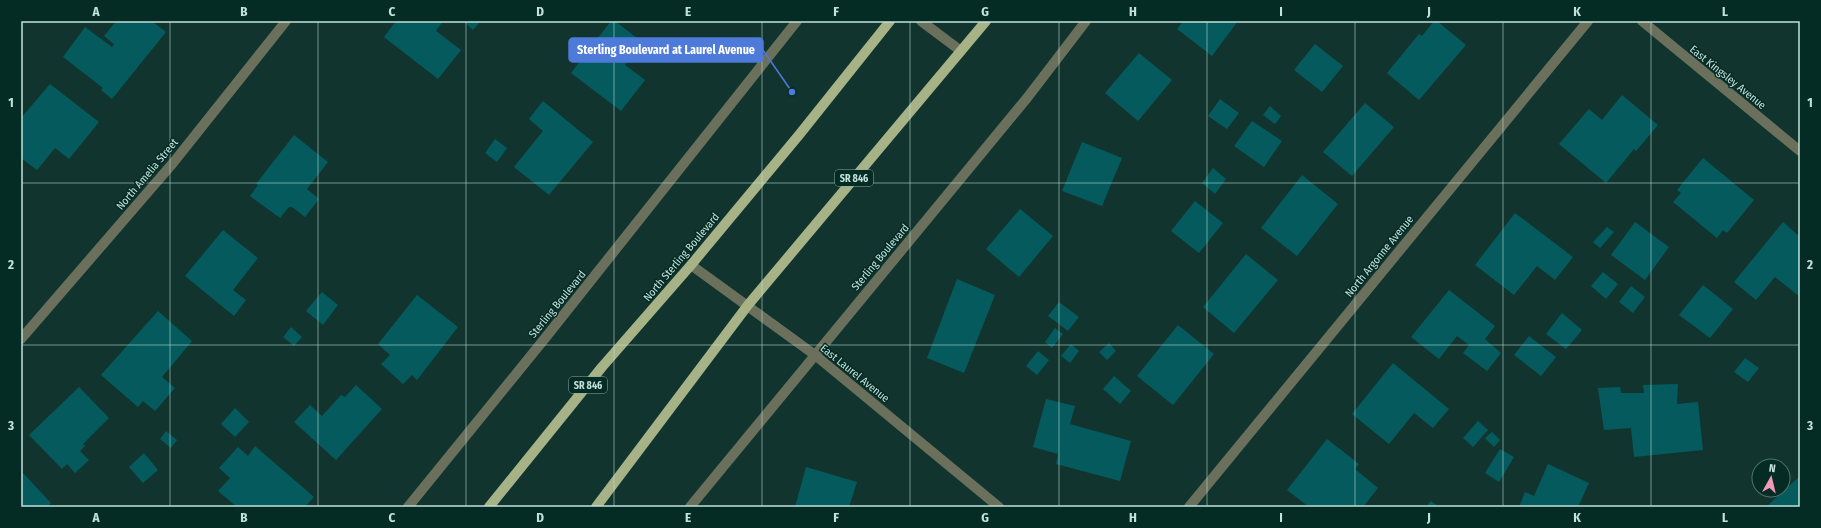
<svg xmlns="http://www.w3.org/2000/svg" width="1821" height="528" viewBox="0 0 1821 528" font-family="'Fira Sans Condensed',sans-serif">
	<rect width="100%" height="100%" fill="#11352e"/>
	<g fill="#055a5e">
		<polygon points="116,21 152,21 166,32 112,99 101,90 103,88 63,57 85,27 112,47 114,44 104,36"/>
		<polygon points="396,21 443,21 436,31 461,50 438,79 384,37"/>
		<polygon points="465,21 481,21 473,30 464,22"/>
		<polygon points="611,21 615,21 642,42 625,65 645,80 621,111 571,73"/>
		<polygon points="1183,21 1238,21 1212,56 1177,29"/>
		<polygon points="1434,21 1437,21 1466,45 1419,100 1387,73 1419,34 1422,36"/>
		<polygon points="1315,44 1343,66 1322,92 1294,70"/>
		<polygon points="1139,53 1172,80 1138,121 1105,93"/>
		<polygon points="50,84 99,122 69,159 55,148 37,170 21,158 21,118"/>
		<polygon points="1622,95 1658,125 1636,151 1634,149 1606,183 1559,144 1589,109 1602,120"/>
		<polygon points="1220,99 1239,113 1227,129 1208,116"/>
		<polygon points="543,101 593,142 549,195 514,167 543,131 529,119"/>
		<polygon points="1365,103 1394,127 1352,176 1323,152"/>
		<polygon points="1270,106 1281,116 1275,124 1263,115"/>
		<polygon points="1252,121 1282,141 1264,167 1234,146"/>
		<polygon points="294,135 328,162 307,189 319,199 305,217 292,207 289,207 280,218 250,196 258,185 256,184"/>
		<polygon points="495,139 507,148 497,162 485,153"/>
		<polygon points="1082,142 1122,158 1102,206 1062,191"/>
		<polygon points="1703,158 1754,200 1727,233 1723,230 1717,238 1673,202 1681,193 1677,190"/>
		<polygon points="1213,168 1226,179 1215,194 1202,183"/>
		<polygon points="1302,175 1338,204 1297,256 1261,228"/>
		<polygon points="1195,201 1223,223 1199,253 1171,231"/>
		<polygon points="1020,209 1053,236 1019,277 986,249"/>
		<polygon points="1515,213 1573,257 1555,280 1537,266 1514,295 1475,265"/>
		<polygon points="1635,222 1669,247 1645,280 1611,255"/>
		<polygon points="1783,222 1800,237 1800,297 1775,277 1756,300 1734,282"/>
		<polygon points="1607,227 1614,232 1600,248 1593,242"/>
		<polygon points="223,230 258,258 233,290 246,300 234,316 185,276"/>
		<polygon points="1246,254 1278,280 1234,333 1203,307"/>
		<polygon points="1603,272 1618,284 1606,299 1591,286"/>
		<polygon points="957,279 995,295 964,373 927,358"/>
		<polygon points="1703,285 1733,309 1710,338 1679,315"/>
		<polygon points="1631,286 1645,297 1633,313 1619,302"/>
		<polygon points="1449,290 1495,326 1485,339 1501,353 1487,371 1463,353 1469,345 1457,336 1439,359 1411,337"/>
		<polygon points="322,292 338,305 323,325 306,311"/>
		<polygon points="417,295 458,327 417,380 412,375 403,384 381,364 390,355 378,344"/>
		<polygon points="1059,302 1079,317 1068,331 1048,316"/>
		<polygon points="158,311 192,341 162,377 175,388 155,411 143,401 138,407 101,375"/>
		<polygon points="1562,313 1582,330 1566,349 1546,334"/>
		<polygon points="1178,325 1214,354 1173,405 1137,376"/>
		<polygon points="291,327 302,337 294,346 283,337"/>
		<polygon points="1055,328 1063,334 1052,348 1045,342"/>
		<polygon points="1529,336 1556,357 1541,376 1514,355"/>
		<polygon points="1109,343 1116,351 1107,360 1099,352"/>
		<polygon points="1071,344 1079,351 1070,363 1061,356"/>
		<polygon points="1038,351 1049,360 1037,375 1026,366"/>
		<polygon points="1745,358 1759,368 1748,382 1734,372"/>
		<polygon points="1393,363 1449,409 1433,428 1414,413 1389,444 1352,414"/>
		<polygon points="1114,376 1131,391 1120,404 1103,389"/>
		<polygon points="1678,384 1677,404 1698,402 1703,450 1634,457 1631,428 1604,430 1598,388 1620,387 1621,393 1644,393 1643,385"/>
		<polygon points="356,385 382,409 336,460 294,422 310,405 322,416 341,395 345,397"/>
		<polygon points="79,387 109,418 83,444 85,446 80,451 89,460 75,473 67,464 62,469 29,435"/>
		<polygon points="1046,399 1075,406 1070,424 1131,441 1120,481 1056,464 1058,454 1033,447"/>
		<polygon points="235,408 249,422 235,437 221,424"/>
		<polygon points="1478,421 1488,430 1473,447 1463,438"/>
		<polygon points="166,431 177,440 171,448 160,439"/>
		<polygon points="1492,432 1500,440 1494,447 1485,438"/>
		<polygon points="1327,439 1359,464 1355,469 1378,488 1363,507 1309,507 1287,490"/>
		<polygon points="255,446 314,497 305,507 237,507 218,491 230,478 219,468 238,447 248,456"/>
		<polygon points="1500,449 1514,457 1499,482 1485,473"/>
		<polygon points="144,453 158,470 143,483 129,467"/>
		<polygon points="1548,464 1589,483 1578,507 1519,507 1525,492 1534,496"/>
		<polygon points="806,467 857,482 849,507 795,507"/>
		<polygon points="21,471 51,503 47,507 21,507"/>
		<polygon points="1800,476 1800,507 1766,507"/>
		<polygon points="1431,501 1439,507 1426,507"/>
	</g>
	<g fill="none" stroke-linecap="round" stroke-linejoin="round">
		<g stroke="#6a705b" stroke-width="10">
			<polyline points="921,21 961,51"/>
			<polyline points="1642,21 1800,151"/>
			<polyline points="691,265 815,355 999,507"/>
			<polyline points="21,339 173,163 286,21"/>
			<polyline points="408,507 546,337 797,21"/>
			<polyline points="690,507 1027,98 1086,21"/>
			<polyline points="1189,507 1588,21"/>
		</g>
		<g stroke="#a7b287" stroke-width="10">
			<polyline points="489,507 602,367 691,265 799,135 890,21"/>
			<polyline points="596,507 748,305 986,21"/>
		</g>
	</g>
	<path fill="none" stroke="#c2e2da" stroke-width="1" stroke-opacity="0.55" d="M170 21V507M318 21V507M466 21V507M614 21V507M762 21V507M910 21V507M1059 21V507M1207 21V507M1355 21V507M1503 21V507M1651 21V507M21 183H1800M21 345H1800"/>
	<g text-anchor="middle" stroke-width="3" stroke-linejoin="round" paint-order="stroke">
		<g fill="#052b25" stroke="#89aba4" stroke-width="1">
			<rect x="835" y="170" width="38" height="16" rx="3"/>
			<rect x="569" y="377" width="38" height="16" rx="3"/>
		</g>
		<g font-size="10" font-weight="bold" fill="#c2e2da">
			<text x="854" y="182">SR 846</text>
			<text x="588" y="389">SR 846</text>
		</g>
		<g font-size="11" fill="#c2e2da" stroke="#052b25">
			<text transform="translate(1728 77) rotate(39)" y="4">East Kingsley Avenue</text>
			<text transform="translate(147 174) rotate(-50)" y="4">North Amelia Street</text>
			<text transform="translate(1379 256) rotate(-51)" y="4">North Argonne Avenue</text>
			<text transform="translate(681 257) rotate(-50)" y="4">North Sterling Boulevard</text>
			<text transform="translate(880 257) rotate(-50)" y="4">Sterling Boulevard</text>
			<text transform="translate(557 304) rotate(-51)" y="4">Sterling Boulevard</text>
			<text transform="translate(855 373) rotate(39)" y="4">East Laurel Avenue</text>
		</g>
	</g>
	<path fill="none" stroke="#4e7ad9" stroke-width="1.5" d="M792 92L763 50"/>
	<circle fill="#4e7ad9" stroke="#052b25" stroke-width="1.5" cx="792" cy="92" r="4"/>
	<rect fill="#4e7ad9" stroke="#4e7ad9" stroke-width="1.5" x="569" y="38" width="194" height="24" rx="4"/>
	<g font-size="12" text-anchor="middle" font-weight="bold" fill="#fff">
		<text x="666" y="54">Sterling Boulevard at Laurel Avenue</text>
	</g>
	<rect width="1821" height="528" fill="none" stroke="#052b25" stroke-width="44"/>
	<g transform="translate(1771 478) rotate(8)"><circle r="19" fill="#052b25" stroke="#51746d"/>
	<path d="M0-3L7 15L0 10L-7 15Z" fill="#f09ab5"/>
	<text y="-6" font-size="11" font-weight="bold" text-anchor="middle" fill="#c2e2da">N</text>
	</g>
	<rect x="22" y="22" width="1777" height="484" fill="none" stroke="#c2e2da" stroke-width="1.5"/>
	<g font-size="13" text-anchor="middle" font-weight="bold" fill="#c2e2da">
		<text x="96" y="16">A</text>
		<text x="244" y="16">B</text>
		<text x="392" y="16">C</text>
		<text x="540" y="16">D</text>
		<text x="688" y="16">E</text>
		<text x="836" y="16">F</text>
		<text x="985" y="16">G</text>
		<text x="1133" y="16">H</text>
		<text x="1281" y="16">I</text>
		<text x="1429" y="16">J</text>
		<text x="1577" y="16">K</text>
		<text x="1725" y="16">L</text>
		<text x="11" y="107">1</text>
		<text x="1810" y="107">1</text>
		<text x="11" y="269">2</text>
		<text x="1810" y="269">2</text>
		<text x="11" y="430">3</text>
		<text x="1810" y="430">3</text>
		<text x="96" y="522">A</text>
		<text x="244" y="522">B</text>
		<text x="392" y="522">C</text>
		<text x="540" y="522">D</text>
		<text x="688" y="522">E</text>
		<text x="836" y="522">F</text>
		<text x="985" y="522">G</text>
		<text x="1133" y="522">H</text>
		<text x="1281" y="522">I</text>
		<text x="1429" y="522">J</text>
		<text x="1577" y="522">K</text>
		<text x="1725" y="522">L</text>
	</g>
</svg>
